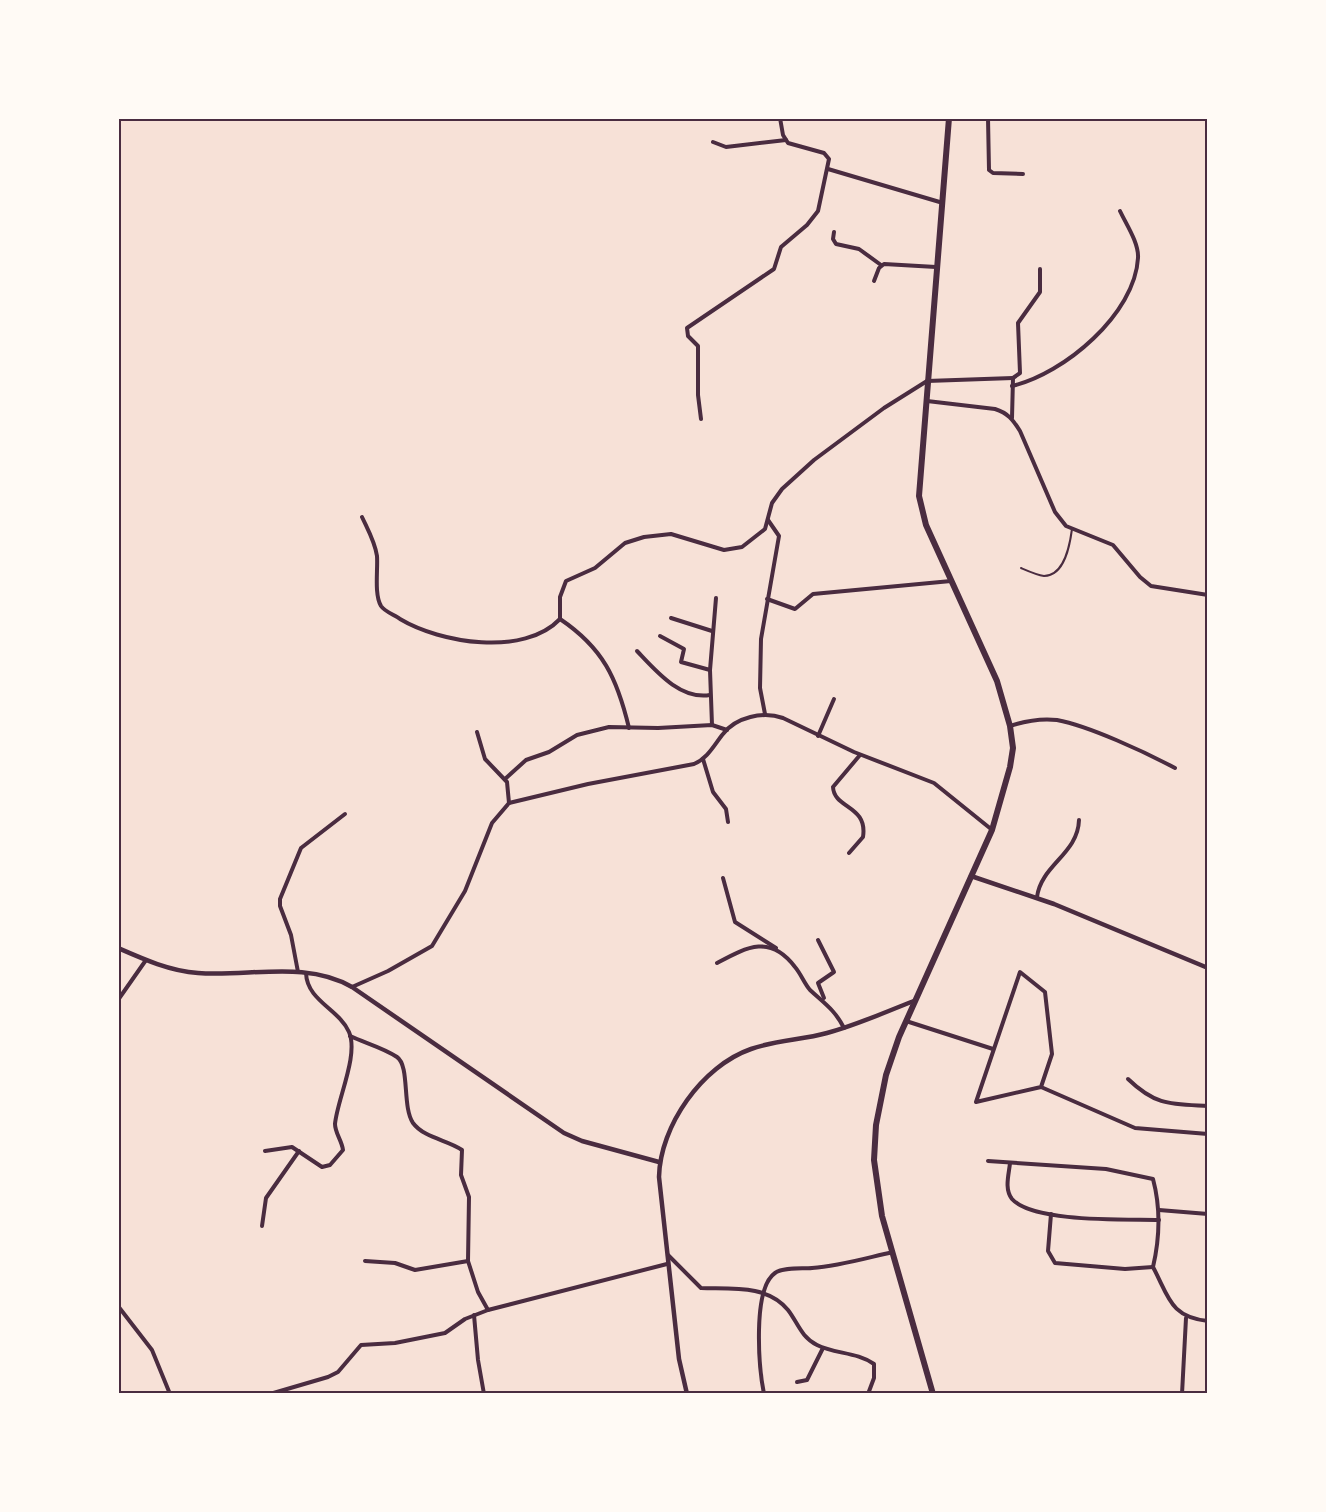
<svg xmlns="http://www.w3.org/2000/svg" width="1326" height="1512" viewBox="0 0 1326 1512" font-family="Montserrat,sans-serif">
	<rect width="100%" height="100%" fill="#f7e1d7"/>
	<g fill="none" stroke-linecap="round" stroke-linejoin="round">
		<path stroke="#4a2c40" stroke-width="2" d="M1021 568C1028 571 1037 575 1044 576 1065 576 1070 544 1072 529"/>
		<g stroke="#4a2c40" stroke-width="4">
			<polyline points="988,118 989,170 993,173 1023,174"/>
			<polyline points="713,142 726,147 786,140"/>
			<polyline points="828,169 943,203"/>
			<polyline points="834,232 833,239 836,244 859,249 881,265"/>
			<polyline points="874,281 879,268 884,264 936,267"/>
			<path d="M1012 386C1064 374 1135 314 1138 258 1139 243 1126 224 1120 211"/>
			<path d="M927 401 995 409C1008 413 1013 420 1020 431L1055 512 1066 526 1113 545 1140 577 1151 586 1208 595"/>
			<polyline points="1012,418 1013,378 1020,373 1018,323 1040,292 1040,269"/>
			<polyline points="701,419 698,395 698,346 688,336 687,328 774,269 781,247 807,225 818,211 829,159 824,153 788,143 783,135 780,118"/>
			<path d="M362 517C368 530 375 542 377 556 378 570 374 594 381 606 385 612 395 615 400 619 440 643 524 657 560 619V597L566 581 595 568 625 543 644 537 671 534 724 550 742 547 765 529 772 503 782 489 814 460 884 408 927 381 1013 378"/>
			<polyline points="767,599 795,609 813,594 951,581"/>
			<polyline points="671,618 712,631"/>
			<path d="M560 619C603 648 617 678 629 728"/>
			<polyline points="660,636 684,649 681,662 710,670"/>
			<path d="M637 651C656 671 680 700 710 695"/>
			<polyline points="765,714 760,688 761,639 779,536 768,520"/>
			<polyline points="712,725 710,670 716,598"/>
			<path d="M1010 726C1025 721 1040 718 1057 720 1089 726 1145 752 1175 768"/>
			<polyline points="477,732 485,759 507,782 509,803"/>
			<polyline points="818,736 834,699"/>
			<polyline points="703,759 713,792 726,809 728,822"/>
			<polyline points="505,779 526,760 549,752 577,735 609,727 658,728 712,725 727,730"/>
			<path d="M849 853 863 837C868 805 834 809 833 787L860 755"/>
			<polyline points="723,878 735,922 776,948"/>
			<path d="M1037 897C1041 865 1078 854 1079 820"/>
			<polyline points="818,940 834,972 818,983 824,998"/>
			<path d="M717 963C747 947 770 934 795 967 801 974 804 983 810 990 824 1003 835 1010 844 1028"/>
			<polyline points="298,972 291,935 280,906 280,899 301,848 345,814"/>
			<path d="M352 987 388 971 432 946 465 891 492 823 509 803 588 784 694 764C708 758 714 745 723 734 736 717 763 711 783 718L854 752 934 783 991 829"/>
			<polyline points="118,1000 146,960"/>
			<polyline points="906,1021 993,1049"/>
			<path d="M350 1036C365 1043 384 1048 397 1057 410 1066 402 1107 413 1123 424 1138 448 1140 462 1150L461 1175 469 1197 468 1261 478 1292 488 1310"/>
			<path d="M1128 1079C1156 1106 1171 1104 1208 1106"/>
			<polyline points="1041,1087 1052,1054 1045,992 1020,972 976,1102 1041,1087 1135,1128 1208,1134"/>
			<path d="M265 1151 292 1147 322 1167 330 1165 343 1150C342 1141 335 1133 335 1124 337 1100 359 1055 349 1032 339 1009 307 1001 306 973"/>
			<path d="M988 1161 1106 1169 1153 1179C1161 1209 1160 1237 1153 1267 1169 1297 1170 1317 1208 1321"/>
			<path d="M1010 1163C1009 1174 1004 1189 1012 1199 1033 1223 1128 1219 1159 1220"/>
			<polyline points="1159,1210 1208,1214"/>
			<polyline points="1051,1214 1048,1251 1055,1263 1125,1269 1153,1267"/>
			<polyline points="262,1226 266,1198 299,1151"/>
			<path d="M668 1255 701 1288C730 1289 767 1284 788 1310 798 1323 801 1337 817 1345 835 1354 857 1352 874 1364V1378L868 1394"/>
			<polyline points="365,1261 395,1263 415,1270 468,1261"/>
			<polyline points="118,1306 152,1350 170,1394"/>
			<polyline points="474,1315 478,1360 484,1394"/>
			<polyline points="797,1382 807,1380 823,1348"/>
			<polyline points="270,1394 328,1377 338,1372 361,1345 395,1343 445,1333 465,1319 488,1310 667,1264"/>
			<path d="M764 1394C759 1369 752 1289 775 1273 784 1267 802 1269 812 1268 840 1266 866 1258 893 1252"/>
			<polyline points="1182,1394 1186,1318"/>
		</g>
		<g stroke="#4a2c40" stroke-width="4.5">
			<polyline points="971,876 1054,904 1208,968"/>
			<path d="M118 948C143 959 170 971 198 973 248 977 306 960 352 987L564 1133 582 1141 659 1162"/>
			<path d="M687 1394 679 1359 659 1177C660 1126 702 1066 751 1049 776 1040 802 1040 827 1033 857 1025 885 1012 914 1001"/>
		</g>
		<polyline stroke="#4a2c40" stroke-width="6" points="933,1394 882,1216 874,1160 876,1125 886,1075 899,1037 992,830 1010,767 1013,748 1010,726 997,681 926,525 919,496 949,118"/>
	</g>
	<rect width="1326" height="1512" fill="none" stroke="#fffaf5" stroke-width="240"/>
	<rect x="120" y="120" width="1086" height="1272" fill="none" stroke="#4a2c40" stroke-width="2"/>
</svg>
